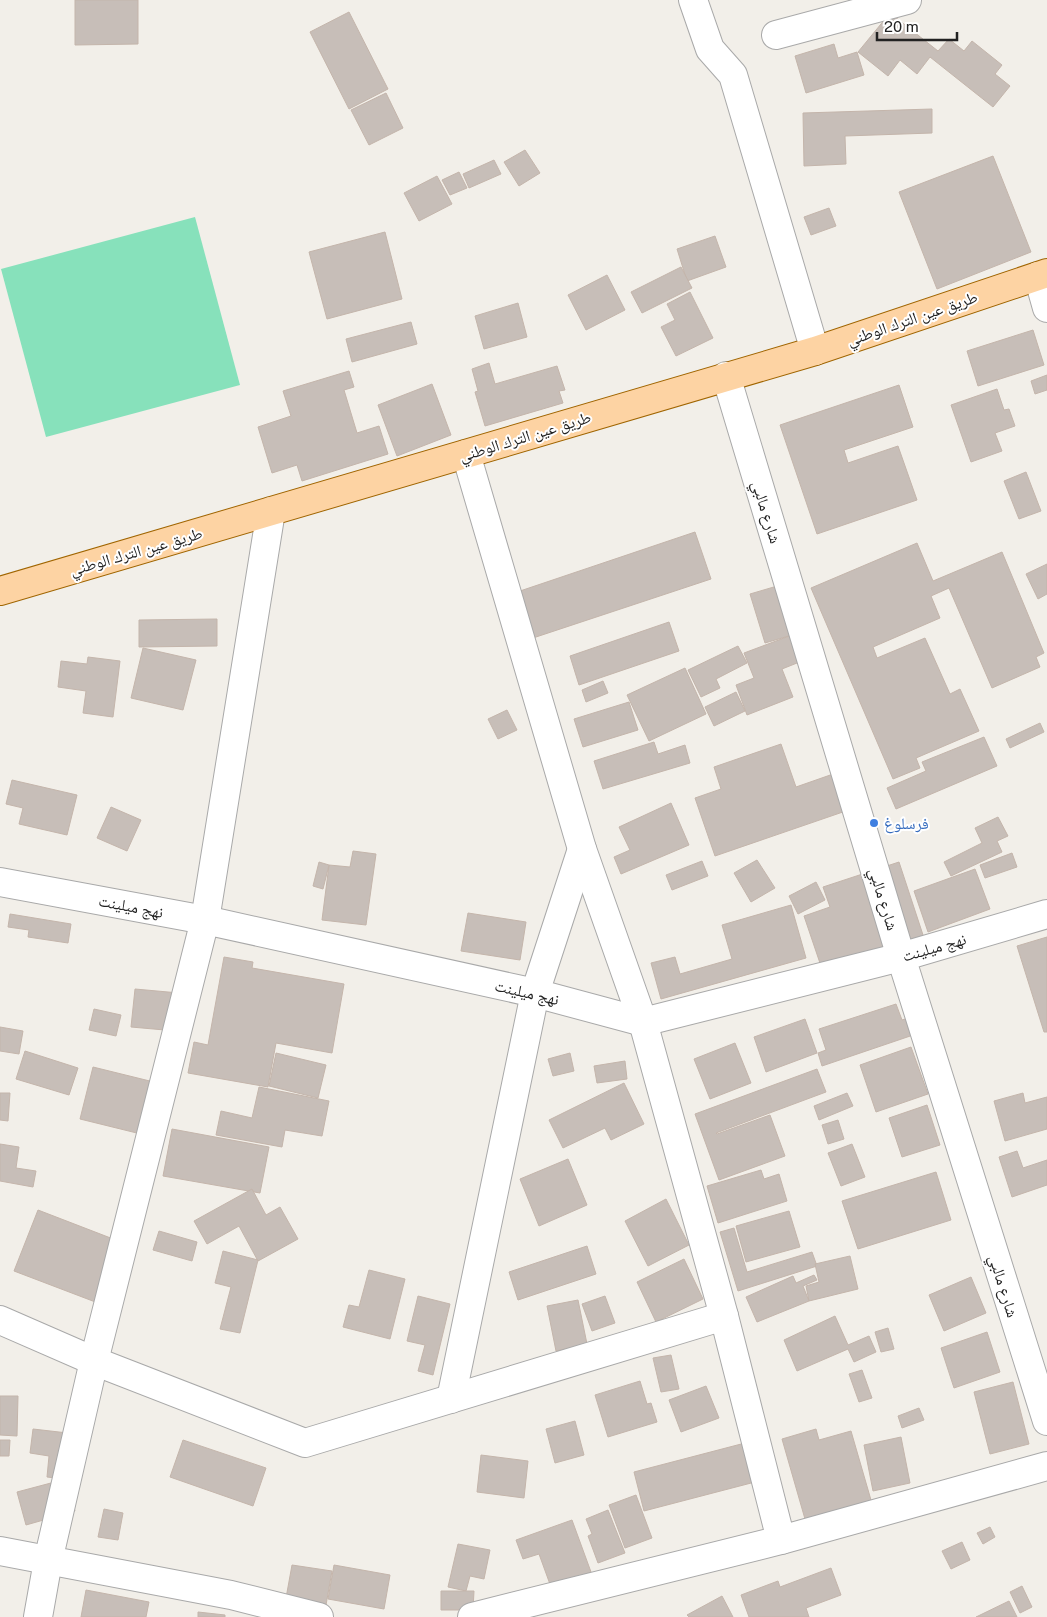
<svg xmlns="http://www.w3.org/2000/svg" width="1047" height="1617" viewBox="0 0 1047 1617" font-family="'Public Sans','Noto Naskh Arabic',sans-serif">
	<rect width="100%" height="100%" fill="#f2efe9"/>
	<polygon fill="#87e1bb" points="195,217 240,385 46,437 1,269"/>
	<g fill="#c7beb8" stroke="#c4b5ab">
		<polygon points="75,0 138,0 138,44 75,45"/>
		<polygon points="349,12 388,89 349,109 310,32"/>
		<polygon points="890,13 938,51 949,39 964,51 972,41 1002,65 995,74 1010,86 993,107 930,57 917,74 900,60 888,76 858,52"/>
		<polygon points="834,44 838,58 857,52 864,75 806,93 795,56"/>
		<polygon points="386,93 403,128 369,145 351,110"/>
		<polygon points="932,109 932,133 845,136 846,164 804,166 803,113"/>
		<polygon points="525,150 540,173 519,186 504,162"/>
		<polygon points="993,156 1031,252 937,289 899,192"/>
		<polygon points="494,160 501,174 469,188 463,174"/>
		<polygon points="459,172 467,188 450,195 442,180"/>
		<polygon points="437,176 452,204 419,221 404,193"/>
		<polygon points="829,208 836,226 811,235 804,217"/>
		<polygon points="385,232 402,299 327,319 309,252"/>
		<polygon points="715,236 726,267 687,281 677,249"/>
		<polygon points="681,267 692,288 642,313 631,292"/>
		<polygon points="607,275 625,310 586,330 568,295"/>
		<polygon points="690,292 713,338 676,356 661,327 675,320 667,304"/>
		<polygon points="518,303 527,337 484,349 475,316"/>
		<polygon points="411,322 417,344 352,362 346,339"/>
		<polygon points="1033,330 1044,365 978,386 967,351"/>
		<polygon points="489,363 495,384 557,366 565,390 559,391 563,403 485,426 475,392 478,391 472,369"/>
		<polygon points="349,371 354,387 344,390 357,433 379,426 388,454 302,481 297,465 272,473 258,427 291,416 283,391"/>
		<polygon points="1047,375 1047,390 1035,394 1031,381"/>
		<polygon points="432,384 451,435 397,456 378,405"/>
		<polygon points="899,385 913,427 844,450 848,463 898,446 917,500 817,534 780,425"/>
		<polygon points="997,389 1004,410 1009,409 1015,426 995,433 1002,451 971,462 951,405"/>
		<polygon points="1026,472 1041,511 1019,519 1004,481"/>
		<polygon points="695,532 711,579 533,638 520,591"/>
		<polygon points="917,543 933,581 1002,552 1044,653 1036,657 1040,667 992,688 949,588 931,596 940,618 873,647 877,658 925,638 950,694 960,689 979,731 916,758 920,768 893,779 811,588"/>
		<polygon points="1047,564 1047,594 1038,599 1026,574"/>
		<polygon points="784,584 799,633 765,643 750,594"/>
		<polygon points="217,619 217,646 139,647 139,620"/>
		<polygon points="669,622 679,651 579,685 570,656"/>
		<polygon points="792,635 802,661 782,669 793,697 747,715 736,685 754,678 744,653"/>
		<polygon points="738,646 747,663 716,679 720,688 701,697 688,670"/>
		<polygon points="143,648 196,660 183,710 131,698"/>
		<polygon points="88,657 120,661 113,717 83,713 86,691 58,687 61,661 87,664"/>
		<polygon points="685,668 706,714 649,741 627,695"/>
		<polygon points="603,681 608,693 586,702 582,690"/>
		<polygon points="736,692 745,711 714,726 705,707"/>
		<polygon points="629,702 638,730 583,747 574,719"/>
		<polygon points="507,710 517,730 498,739 488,719"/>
		<polygon points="1040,723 1044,732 1010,748 1006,739"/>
		<polygon points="984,737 997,766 896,809 887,788 926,771 922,762"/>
		<polygon points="654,742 658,754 685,745 690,763 603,789 594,761"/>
		<polygon points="781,744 796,787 856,766 869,803 715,856 695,798 721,789 714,767"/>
		<polygon points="12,780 77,795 67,835 19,824 23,808 6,804"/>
		<polygon points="671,803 689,845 621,874 614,857 630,850 619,827"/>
		<polygon points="111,807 141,820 127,851 97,838"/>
		<polygon points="998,817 1008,836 997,841 1002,852 951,876 944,862 982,843 975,828"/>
		<polygon points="353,851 376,854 366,925 322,920 329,865 350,867"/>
		<polygon points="1012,853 1017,867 985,878 980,865"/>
		<polygon points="757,860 775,888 751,902 734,873"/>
		<polygon points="702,861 708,876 672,890 666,875"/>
		<polygon points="319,862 329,865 323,889 313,886"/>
		<polygon points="899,862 924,938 823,972 804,916 830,907 823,887"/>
		<polygon points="975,869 990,909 928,932 914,891"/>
		<polygon points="816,882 825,900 798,914 789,896"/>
		<polygon points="791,905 806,958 661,999 651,963 675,957 680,974 732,959 722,925"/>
		<polygon points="468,913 526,922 520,960 461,951"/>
		<polygon points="10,914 71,924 68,943 28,937 29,930 8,927"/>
		<polygon points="1047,937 1047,1032 1044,1032 1017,946"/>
		<polygon points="224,957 253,962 252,968 344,984 332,1053 276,1043 268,1087 188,1073 194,1042 208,1045"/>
		<polygon points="135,989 179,993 176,1031 131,1027"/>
		<polygon points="896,1004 902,1020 920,1014 925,1031 822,1066 818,1053 826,1050 819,1029"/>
		<polygon points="94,1009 121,1015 116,1036 89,1030"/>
		<polygon points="805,1019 817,1053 766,1072 754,1037"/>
		<polygon points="0,1027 23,1031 19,1054 0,1051"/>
		<polygon points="735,1043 751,1083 710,1099 694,1059"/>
		<polygon points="911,1047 928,1094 876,1112 860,1065"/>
		<polygon points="25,1051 78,1068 69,1095 16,1079"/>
		<polygon points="276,1053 326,1065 318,1098 269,1086"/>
		<polygon points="570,1053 574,1071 553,1076 548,1059"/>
		<polygon points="625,1061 627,1079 597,1083 594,1066"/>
		<polygon points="93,1067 166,1085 153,1137 80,1119"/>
		<polygon points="817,1069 826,1092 716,1133 717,1134 770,1115 785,1156 719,1180 695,1114"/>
		<polygon points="624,1083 644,1124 611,1140 605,1128 563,1148 549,1120"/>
		<polygon points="259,1087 329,1101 322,1136 285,1130 282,1147 216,1135 221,1111 252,1118"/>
		<polygon points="0,1093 10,1093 8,1121 0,1120"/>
		<polygon points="847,1093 853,1106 819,1120 814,1106"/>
		<polygon points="1023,1093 1025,1103 1047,1097 1047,1129 1005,1141 994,1101"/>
		<polygon points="927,1105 940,1145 902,1157 889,1118"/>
		<polygon points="838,1120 844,1139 828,1144 822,1125"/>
		<polygon points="172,1129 269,1147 260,1193 163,1176"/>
		<polygon points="0,1144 19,1147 16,1168 36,1171 33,1187 0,1181"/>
		<polygon points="852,1144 865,1177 841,1186 828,1153"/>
		<polygon points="1017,1151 1023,1168 1047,1160 1047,1185 1012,1197 999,1157"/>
		<polygon points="568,1159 587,1205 539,1226 520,1179"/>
		<polygon points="761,1170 764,1179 779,1174 787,1201 718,1223 707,1186"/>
		<polygon points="936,1172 951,1220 858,1249 842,1201"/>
		<polygon points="252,1189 266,1215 280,1207 298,1239 258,1261 239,1226 207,1244 194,1221"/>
		<polygon points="666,1199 689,1245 648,1266 625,1221"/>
		<polygon points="38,1210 121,1242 98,1303 14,1271"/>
		<polygon points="789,1211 800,1247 746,1262 736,1226"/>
		<polygon points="734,1228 747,1272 812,1252 817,1266 738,1291 720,1232"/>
		<polygon points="159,1231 197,1242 192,1261 153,1250"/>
		<polygon points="587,1246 596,1274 518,1300 509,1272"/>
		<polygon points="223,1251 258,1260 240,1333 220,1329 231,1287 215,1283"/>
		<polygon points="850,1256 858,1289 809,1301 806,1286 819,1282 815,1264"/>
		<polygon points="684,1259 703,1299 656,1322 637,1282"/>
		<polygon points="369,1270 405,1279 390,1339 343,1327 349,1305 359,1307"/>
		<polygon points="814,1275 817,1280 803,1286 809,1301 757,1322 746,1297 793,1276 796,1283"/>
		<polygon points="971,1277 986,1313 944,1331 929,1295"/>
		<polygon points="418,1296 450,1304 433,1375 418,1371 425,1345 407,1341"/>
		<polygon points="605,1296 615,1323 592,1331 582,1304"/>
		<polygon points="578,1300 587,1344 556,1351 547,1306"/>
		<polygon points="835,1316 848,1345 869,1336 876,1352 854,1362 848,1349 797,1371 784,1340"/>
		<polygon points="888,1328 894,1349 881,1352 875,1332"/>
		<polygon points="987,1332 1000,1372 954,1388 941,1348"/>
		<polygon points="671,1355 679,1389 661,1392 653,1358"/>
		<polygon points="862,1370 872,1398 859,1402 849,1374"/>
		<polygon points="640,1381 647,1404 651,1403 657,1422 608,1437 595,1395"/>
		<polygon points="1013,1382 1029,1444 990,1454 974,1392"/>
		<polygon points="706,1386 719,1418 681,1432 669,1400"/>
		<polygon points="0,1396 18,1396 17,1436 0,1435"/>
		<polygon points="919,1408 924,1420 902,1428 898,1416"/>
		<polygon points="575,1421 584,1455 555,1463 546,1429"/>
		<polygon points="33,1429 85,1435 80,1481 47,1477 49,1456 30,1453"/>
		<polygon points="816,1429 819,1440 851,1431 873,1507 807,1526 782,1439"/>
		<polygon points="901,1437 910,1483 873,1491 864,1445"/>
		<polygon points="0,1440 10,1440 9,1456 0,1456"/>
		<polygon points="183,1440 266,1468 253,1506 170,1477"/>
		<polygon points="745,1443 755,1482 644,1511 634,1472"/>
		<polygon points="481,1455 528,1461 524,1498 477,1492"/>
		<polygon points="66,1479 75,1511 26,1525 17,1492"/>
		<polygon points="636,1495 652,1538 625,1548 609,1505"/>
		<polygon points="104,1509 123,1513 118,1540 98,1537"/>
		<polygon points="608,1510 625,1553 598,1563 588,1536 592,1534 586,1519"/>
		<polygon points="572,1520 591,1572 551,1587 539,1554 523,1559 516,1540"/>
		<polygon points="990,1527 995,1537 983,1544 977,1533"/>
		<polygon points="962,1542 970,1560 951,1569 942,1551"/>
		<polygon points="458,1544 490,1550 484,1579 470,1576 466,1591 448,1587"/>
		<polygon points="292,1565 332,1571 326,1605 286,1598"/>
		<polygon points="334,1565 390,1575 384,1609 328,1599"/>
		<polygon points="831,1568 841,1595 806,1608 809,1617 749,1617 741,1595 778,1581 780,1587"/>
		<polygon points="1022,1586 1032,1607 1020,1613 1010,1592"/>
		<polygon points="86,1590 149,1602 146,1617 81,1617"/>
		<polygon points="441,1591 474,1591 473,1610 441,1610"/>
		<polygon points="722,1596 733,1617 689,1617 687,1615"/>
		<polygon points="1009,1601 1017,1617 976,1617"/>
		<polygon points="198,1612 225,1615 225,1617 198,1617"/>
	</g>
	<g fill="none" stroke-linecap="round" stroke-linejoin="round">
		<defs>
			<g id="minor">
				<polyline points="693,0 710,49 733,75 815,351"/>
				<polyline points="776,35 907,0"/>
				<polyline points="1038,276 1047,308"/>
				<polyline points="726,376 901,957 1047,1421"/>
				<polyline points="466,454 582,849 643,1022 724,1316 781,1540"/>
				<polyline points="0,882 205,920 535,993 643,1022 901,957 1047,914"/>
				<polyline points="0,1320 94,1361 305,1443 724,1316"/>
				<polyline points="451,1399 535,993 582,849"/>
				<polyline points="0,1551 231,1595 319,1617"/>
				<polyline points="38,1617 48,1561 94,1361 205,920 271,511"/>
				<polyline points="472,1617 781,1540 1047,1466"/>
			</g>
			<polyline id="major" points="0,591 815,351 1047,273"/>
		</defs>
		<use href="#minor" stroke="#a9a9a9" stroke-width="30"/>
		<use href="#major" stroke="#a06500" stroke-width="30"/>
		<use href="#minor" stroke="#fff" stroke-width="28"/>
		<use href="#major" stroke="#fdd3a3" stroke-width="28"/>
	</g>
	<circle fill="#3f7fe0" stroke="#fff" stroke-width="2" cx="874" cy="823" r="5"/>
	<g text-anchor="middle" stroke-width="4" stroke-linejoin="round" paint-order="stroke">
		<g font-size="16" fill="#222" stroke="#fff">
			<text transform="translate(912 318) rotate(-19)" y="6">طريق عين الترك الوطني</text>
			<text transform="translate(525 436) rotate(-17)" y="6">طريق عين الترك الوطني</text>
			<text transform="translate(767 512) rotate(73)" y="6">شارع مالبي</text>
			<text transform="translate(136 551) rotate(-16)" y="6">طريق عين الترك الوطني</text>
			<text transform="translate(884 899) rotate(73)" y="6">شارع مالبي</text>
			<text transform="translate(131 906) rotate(11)" y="6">نهج ميلينت</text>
			<text transform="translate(934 947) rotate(-16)" y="6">نهج ميلينت</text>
			<text transform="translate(527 992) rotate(13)" y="6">نهج ميلينت</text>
			<text transform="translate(1004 1286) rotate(73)" y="6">شارع مالبي</text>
		</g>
		<g font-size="16" fill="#366cbe" stroke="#fff" text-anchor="start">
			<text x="884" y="829">فرسلوغ</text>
		</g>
	</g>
	<path d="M877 32v8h80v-8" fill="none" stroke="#222222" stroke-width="2.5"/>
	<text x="884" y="32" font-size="15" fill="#222222" stroke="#ffffff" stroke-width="4" paint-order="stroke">20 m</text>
</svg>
